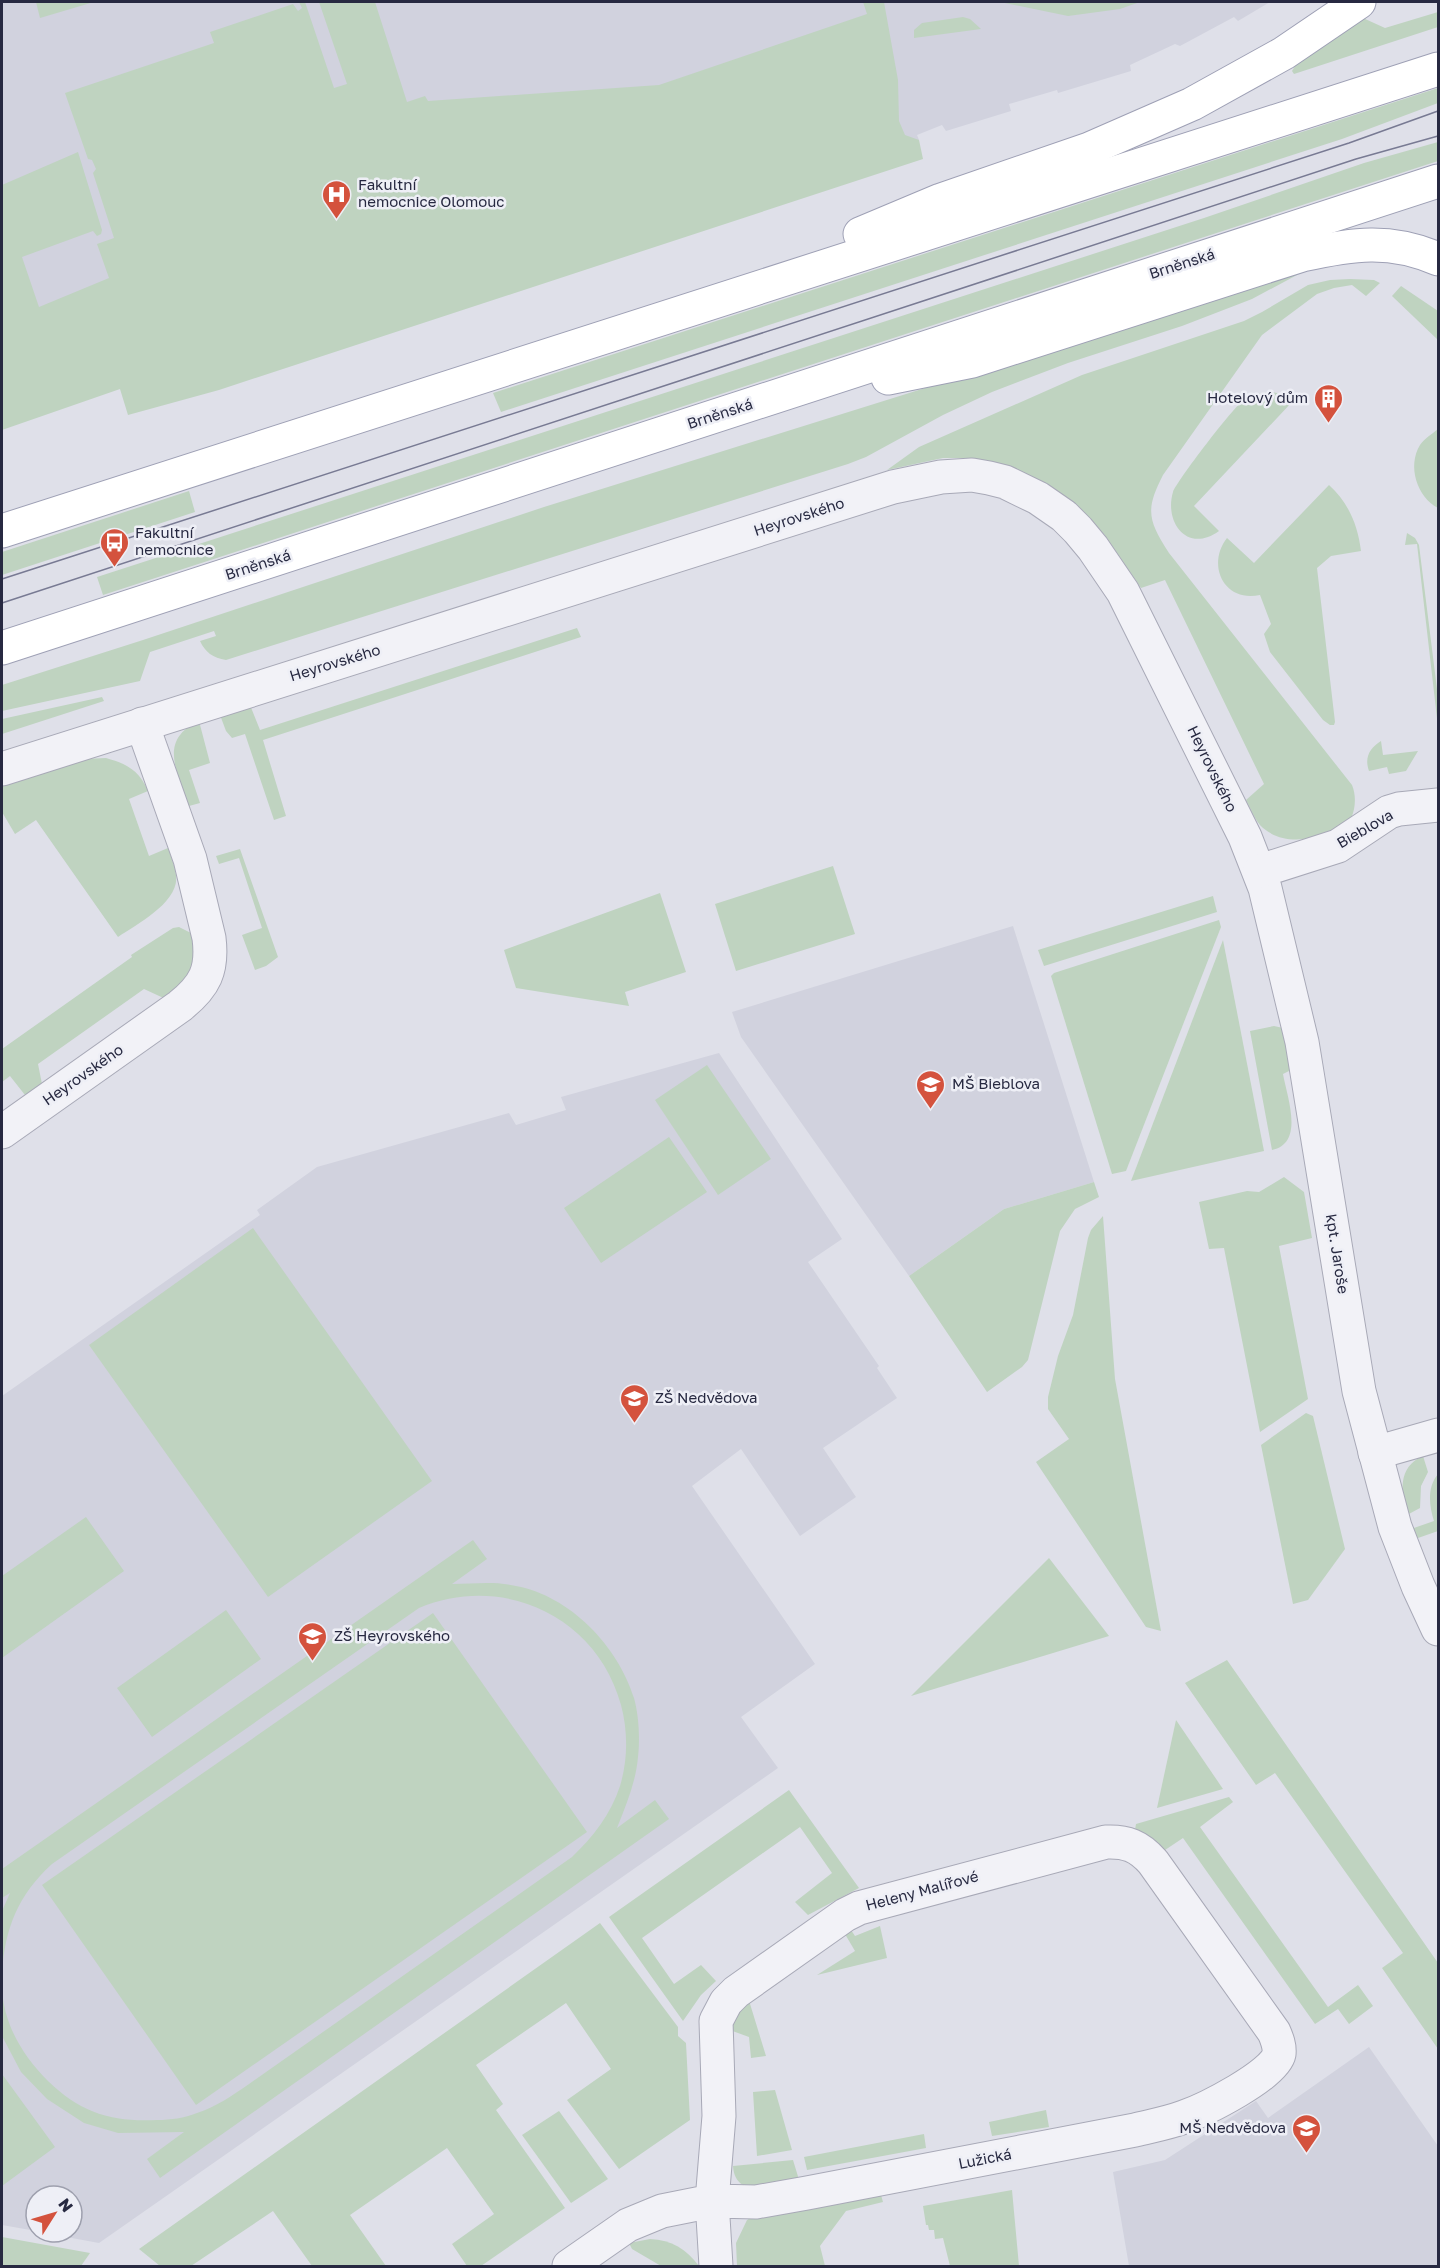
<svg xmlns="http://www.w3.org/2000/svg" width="1440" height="2268" viewBox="0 0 1440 2268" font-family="'Golos Text',sans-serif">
	<rect width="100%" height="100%" fill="#dfe0e9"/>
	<g fill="#d1d2de">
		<polygon points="2,2 1270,2 1238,21 1234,17 1180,46 1175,44 1130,65 1131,71 1058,93 1057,90 1009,104 1011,111 946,131 942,125 917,135 919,140 2,329"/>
		<polygon points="1013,926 1094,1182 1004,1209 909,1276 741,1037 732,1012"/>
		<polygon points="719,1053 842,1239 808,1262 879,1366 877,1368 897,1398 823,1448 856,1497 800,1536 741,1449 692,1486 815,1664 741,1717 778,1768 99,2243 39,2232 72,2232 72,2196 36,2196 36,2231 2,2225 2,1396 260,1215 257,1210 317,1167 509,1113 516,1125 566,1110 561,1097"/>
		<polygon points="1369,2047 1438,2146 1438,2266 1129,2266 1113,2172 1165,2160 1256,2101 1268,2118"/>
	</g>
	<g fill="#bfd3c0">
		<polygon points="36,2 94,2 40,18"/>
		<polygon points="299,2 305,2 334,88 347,84 319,2 375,2 407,102 425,96 428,101 659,85 867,14 863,2 884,2 898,80 899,121 905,135 919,140 923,159 219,390 128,415 120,389 2,430 2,185 78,152 102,230 101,234 97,236 93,231 22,257 39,307 109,278 97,244 114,238 93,173 96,169 92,160 88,159 65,93 214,43 210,32 293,4 298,11 302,8"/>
		<polygon points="1000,2 1140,2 1120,9 1068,16"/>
		<polygon points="1438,12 1438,27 1294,74 1292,71 1297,63 1363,18 1385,28"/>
		<polygon points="963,17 970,19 981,29 914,38 914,30 922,23"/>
		<polygon points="1438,88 1438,103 1342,139 501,412 493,393"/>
		<polygon points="1438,142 1438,161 103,595 97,577 1204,218 1364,163"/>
		<path d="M1310 268 1252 299 1182 326 1068 363 992 392 943 415 866 457 848 464 226 660C213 658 205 652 200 641L216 636 214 631 150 652 140 681 2 711V685L143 640 544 507Z"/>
		<path d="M1350 279 1374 280 1380 283 1366 296 1352 285 1334 288 1317 294 1262 335 1163 475C1145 510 1148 520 1169 553L1352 785C1358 799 1355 822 1340 831 1336 833 1330 834 1326 835 1305 840 1282 844 1263 828 1255 821 1251 809 1246 800L1264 784 1165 580 1141 588 1104 534 1087 517 991 463 962 458H943L887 470 919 447 1082 375 1244 321 1262 312 1308 285 1330 280Z"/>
		<polygon points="1401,286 1438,311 1438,340 1392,296"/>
		<path d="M1271 392 1277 393 1293 401 1194 506 1219 531C1187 554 1164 522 1173 492 1177 481 1234 406 1244 400 1251 394 1262 393 1271 392Z"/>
		<path d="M1438 429V508C1417 497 1407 466 1420 445 1425 438 1432 434 1438 429Z"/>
		<path d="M1329 485C1348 502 1358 525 1361 551L1331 556 1317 568 1335 722 1334 725H1330L1323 720 1270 652 1264 634 1271 624 1260 595C1224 603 1206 565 1227 538L1254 563Z"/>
		<polygon points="189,491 195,512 2,575 2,552"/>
		<polygon points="1407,533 1415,538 1419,545 1438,697 1438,727 1417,544 1405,545"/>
		<polygon points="577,628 581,637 263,740 286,816 274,820 245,734 232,738 226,731 220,715 250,705 260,730"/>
		<polygon points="102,697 104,701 2,734 2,719"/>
		<path d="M199 721 210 763 189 770 200 803 189 806C178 774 157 740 199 721Z"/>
		<path d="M1381 741 1383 755 1418 751 1406 771 1389 774 1387 767 1369 771C1364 757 1370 748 1381 741Z"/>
		<path d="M106 758C127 764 139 770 148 791L129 799 149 856 168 848C171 857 175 866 176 875 180 902 137 924 118 937L36 820 15 834 2 812V786L83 759Z"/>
		<polygon points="240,849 278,957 266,966 255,970 242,935 262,928 239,858 219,864 216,856"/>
		<polygon points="833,866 855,934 736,971 715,904"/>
		<polygon points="660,893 686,972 625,992 629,1006 516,988 504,950"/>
		<polygon points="1213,896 1217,912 1044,966 1038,950"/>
		<polygon points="1219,920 1221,927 1126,1171 1112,1174 1051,976 1054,973"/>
		<polygon points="179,927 191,933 195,938 196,963 170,1001 144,989 38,1064 42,1084 25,1095 10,1076 2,1082 2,1049 132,957 131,955 173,928"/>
		<polygon points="1223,940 1264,1151 1131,1181"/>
		<path d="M1274 1026 1283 1028 1291 1070 1283 1074C1287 1097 1305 1143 1272 1150L1250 1031Z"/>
		<polygon points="707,1065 771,1159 718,1195 655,1100"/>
		<polygon points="669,1137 707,1192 601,1263 564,1208"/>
		<polygon points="1284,1177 1304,1192 1312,1238 1279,1246 1308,1399 1260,1432 1224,1248 1209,1249 1199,1202 1247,1191 1259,1192"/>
		<polygon points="1094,1182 1099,1197 1075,1209 1060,1231 1028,1360 1022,1367 987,1392 909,1276 1004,1209"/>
		<polygon points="1103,1216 1115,1379 1161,1631 1146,1627 1036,1462 1069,1439 1048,1409 1048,1397 1058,1356 1073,1315 1088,1238 1091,1230"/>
		<polygon points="253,1228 432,1481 268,1597 89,1345"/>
		<polygon points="1306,1413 1313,1416 1345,1549 1308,1600 1293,1604 1261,1445"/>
		<path d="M1423 1456 1428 1472 1421 1486 1420 1508 1407 1515C1401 1493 1397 1467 1423 1456Z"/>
		<path d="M1438 1474V1531L1418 1538 1415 1537 1411 1529 1434 1521C1429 1506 1427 1487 1438 1474Z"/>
		<polygon points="86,1517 124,1571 2,1658 2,1576"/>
		<path d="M473 1540 487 1559 452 1584C473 1584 494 1581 516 1586 570 1596 618 1646 634 1698 639 1716 640 1739 638 1757 636 1782 626 1805 617 1828L655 1800 669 1819 160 2178 147 2159 184 2132 118 2133 84 2123 47 2099 21 2072 2 2036V1989C4 2025 23 2056 48 2081 81 2113 111 2122 157 2120 171 2120 184 2118 197 2113 216 2107 233 2095 249 2084L572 1857C593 1837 611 1814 620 1786 628 1760 628 1731 621 1705 597 1616 503 1573 419 1608L52 1864C18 1895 5 1928 2 1973V1911L10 1893 2 1898V1869Z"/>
		<polygon points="1049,1558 1109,1636 911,1696"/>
		<polygon points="226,1610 261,1659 152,1737 117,1688"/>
		<polygon points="433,1613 587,1832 196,2105 42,1885"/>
		<polygon points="1227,1660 1438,1963 1438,2049 1382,1968 1403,1953 1275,1773 1256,1785 1185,1683"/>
		<polygon points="1176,1720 1223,1789 1157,1808"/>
		<polygon points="789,1790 859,1888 808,1915 795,1902 832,1873 800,1827 642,1938 674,1984 701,1965 716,1981 701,1995 683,2021 609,1917"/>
		<polygon points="1229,1797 1233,1802 1200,1827 1328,2007 1358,1985 1373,2006 1349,2024 1338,2009 1315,2024 1183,1838 1165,1850 1148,1836 1135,1830 1136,1824"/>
		<polygon points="600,1923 678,2027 678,2036 686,2043 690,2120 619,2169 567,2100 611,2069 566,2003 476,2065 503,2104 496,2110 565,2208 481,2266 467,2266 452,2244 494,2214 447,2148 350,2215 386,2266 312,2266 273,2211 191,2266 160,2266 139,2249"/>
		<polygon points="847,1924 855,1936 880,1926 887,1958 817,1975 855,1951 842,1929"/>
		<polygon points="747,1994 766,2056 751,2058 749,2037 727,2029"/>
		<polygon points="2,2074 55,2147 2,2186"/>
		<polygon points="775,2090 792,2150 757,2156 753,2092"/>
		<polygon points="1046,2110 1049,2127 992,2136 989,2122"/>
		<polygon points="559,2111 608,2179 571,2203 522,2135"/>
		<polygon points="924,2134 926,2148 807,2170 804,2157"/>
		<path d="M793 2160 800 2183C779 2187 735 2201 733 2166Z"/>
		<polygon points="879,2188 883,2202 846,2211 820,2246 825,2266 737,2266 736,2243 747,2220 768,2208"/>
		<polygon points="1012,2190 1019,2266 950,2266 943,2238 935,2239 934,2230 929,2230 928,2225 926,2225 923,2206"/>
		<polygon points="2,2237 90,2253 81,2266 2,2266"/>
		<path d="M650 2239C672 2240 686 2249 699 2266H661L632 2249 629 2243Z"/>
	</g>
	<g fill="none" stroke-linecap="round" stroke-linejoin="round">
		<defs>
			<g id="minor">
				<polyline points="2,769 893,487 941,477 972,475 989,478 1005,482 1038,498 1064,516 1078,530 1093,548 1123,592 1245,837 1265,888 1302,1042 1359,1391 1395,1527 1418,1586 1438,1629"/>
				<polyline points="1260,871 1338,846 1389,812 1399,809 1438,805"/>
				<path d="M2 1132 180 1006C205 986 213 970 209 938L190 859 142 724"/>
				<polyline points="1375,1453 1438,1435"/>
				<path d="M569 2266 628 2225 662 2211 712 2201 756 2202 807 2193 1135 2130C1151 2126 1168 2123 1184 2117 1204 2110 1275 2075 1279 2054 1280 2046 1277 2039 1274 2032L1153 1862C1139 1846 1126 1841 1106 1842L859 1908 845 1915 736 1992 726 2002 716 2021 719 2116 712 2201 716 2266"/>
			</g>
			<g id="primary">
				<polyline points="860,234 941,200 1089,149 1192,104 1284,53 1359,2"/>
				<path d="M888 378 972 361 1302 255C1352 244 1390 238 1438 259"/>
				<polyline points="2,531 1438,69"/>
				<polyline points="2,648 1438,181"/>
			</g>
		</defs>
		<use href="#minor" stroke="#a8a9b7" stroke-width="35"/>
		<use href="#primary" stroke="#9ea0b5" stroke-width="35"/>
		<use href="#minor" stroke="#f2f2f7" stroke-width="33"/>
		<use href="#primary" stroke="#fff" stroke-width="33"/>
		<g stroke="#787a93" stroke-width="1.5">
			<polyline points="2,579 1349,143 1438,111"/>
			<polyline points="2,603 1356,159 1438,136"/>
		</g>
	</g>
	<defs>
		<symbol id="hospital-pin" viewBox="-11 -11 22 30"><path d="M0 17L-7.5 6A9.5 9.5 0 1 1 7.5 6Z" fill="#d4523d" stroke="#eeeff6"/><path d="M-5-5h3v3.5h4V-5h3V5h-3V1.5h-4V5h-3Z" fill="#fff"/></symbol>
		<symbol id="building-pin" viewBox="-11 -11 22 30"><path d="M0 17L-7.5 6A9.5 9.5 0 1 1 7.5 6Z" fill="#d4523d" stroke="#eeeff6"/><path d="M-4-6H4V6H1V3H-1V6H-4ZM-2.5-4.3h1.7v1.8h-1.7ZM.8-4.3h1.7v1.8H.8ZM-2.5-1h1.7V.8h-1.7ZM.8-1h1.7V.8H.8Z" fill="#fff"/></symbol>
		<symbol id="bus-pin" viewBox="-11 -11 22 30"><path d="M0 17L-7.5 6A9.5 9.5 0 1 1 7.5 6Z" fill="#d4523d" stroke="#eeeff6"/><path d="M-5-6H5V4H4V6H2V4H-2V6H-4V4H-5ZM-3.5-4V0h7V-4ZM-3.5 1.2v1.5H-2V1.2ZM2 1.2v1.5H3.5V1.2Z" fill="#fff"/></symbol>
		<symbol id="school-pin" viewBox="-11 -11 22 30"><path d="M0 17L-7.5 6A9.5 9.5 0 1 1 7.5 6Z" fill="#d4523d" stroke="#eeeff6"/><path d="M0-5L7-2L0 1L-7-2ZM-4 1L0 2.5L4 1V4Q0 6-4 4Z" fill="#fff"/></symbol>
	</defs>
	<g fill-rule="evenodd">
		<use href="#hospital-pin" x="320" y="178" width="33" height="45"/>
		<use href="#building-pin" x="1312" y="382" width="33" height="45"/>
		<use href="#bus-pin" x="98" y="526" width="33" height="45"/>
		<use href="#school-pin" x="914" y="1068" width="33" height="45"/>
		<use href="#school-pin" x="618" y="1382" width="33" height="45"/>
		<use href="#school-pin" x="296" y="1620" width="33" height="45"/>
		<use href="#school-pin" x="1290" y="2112" width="33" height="45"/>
	</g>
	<g text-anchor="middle" stroke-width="5" stroke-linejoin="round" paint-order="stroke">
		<g font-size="15" fill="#272941" stroke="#eeeff6" text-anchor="start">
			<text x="358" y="190">Fakultní<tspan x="358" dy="17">nemocnice Olomouc</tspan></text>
			<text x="1308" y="403" text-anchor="end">Hotelový dům</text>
			<text x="135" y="538">Fakultní<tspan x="135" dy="17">nemocnice</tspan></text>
			<text x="952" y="1089">MŠ Bieblova</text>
			<text x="655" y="1403">ZŠ Nedvědova</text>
			<text x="334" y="1641">ZŠ Heyrovského</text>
			<text x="1286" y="2133" text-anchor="end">MŠ Nedvědova</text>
		</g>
		<g font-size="15" fill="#272941" stroke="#eeeff6">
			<text transform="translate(1182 264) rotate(-18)" y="5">Brněnská</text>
			<text transform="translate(720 414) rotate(-18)" y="5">Brněnská</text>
			<text transform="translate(799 517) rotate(-18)" y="5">Heyrovského</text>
			<text transform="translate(258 565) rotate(-18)" y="5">Brněnská</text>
			<text transform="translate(335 663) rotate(-17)" y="5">Heyrovského</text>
			<text transform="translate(1212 769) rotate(64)" y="5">Heyrovského</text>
			<text transform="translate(1365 829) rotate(-30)" y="5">Bieblova</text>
			<text transform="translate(83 1075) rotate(-35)" y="5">Heyrovského</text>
			<text transform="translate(1337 1254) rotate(81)" y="5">kpt. Jaroše</text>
			<text transform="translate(922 1891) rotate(-15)" y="5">Heleny Malířové</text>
			<text transform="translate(985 2159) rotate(-11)" y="5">Lužická</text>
		</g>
	</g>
	<rect width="1440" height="2268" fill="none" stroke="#272941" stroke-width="6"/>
	<g transform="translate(54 2214) rotate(53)"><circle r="28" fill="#eeeff6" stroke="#9ea0ae" stroke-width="1.5"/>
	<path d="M0-4.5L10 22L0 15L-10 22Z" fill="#d4523d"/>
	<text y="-9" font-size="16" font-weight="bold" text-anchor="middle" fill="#272941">N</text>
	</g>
</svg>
